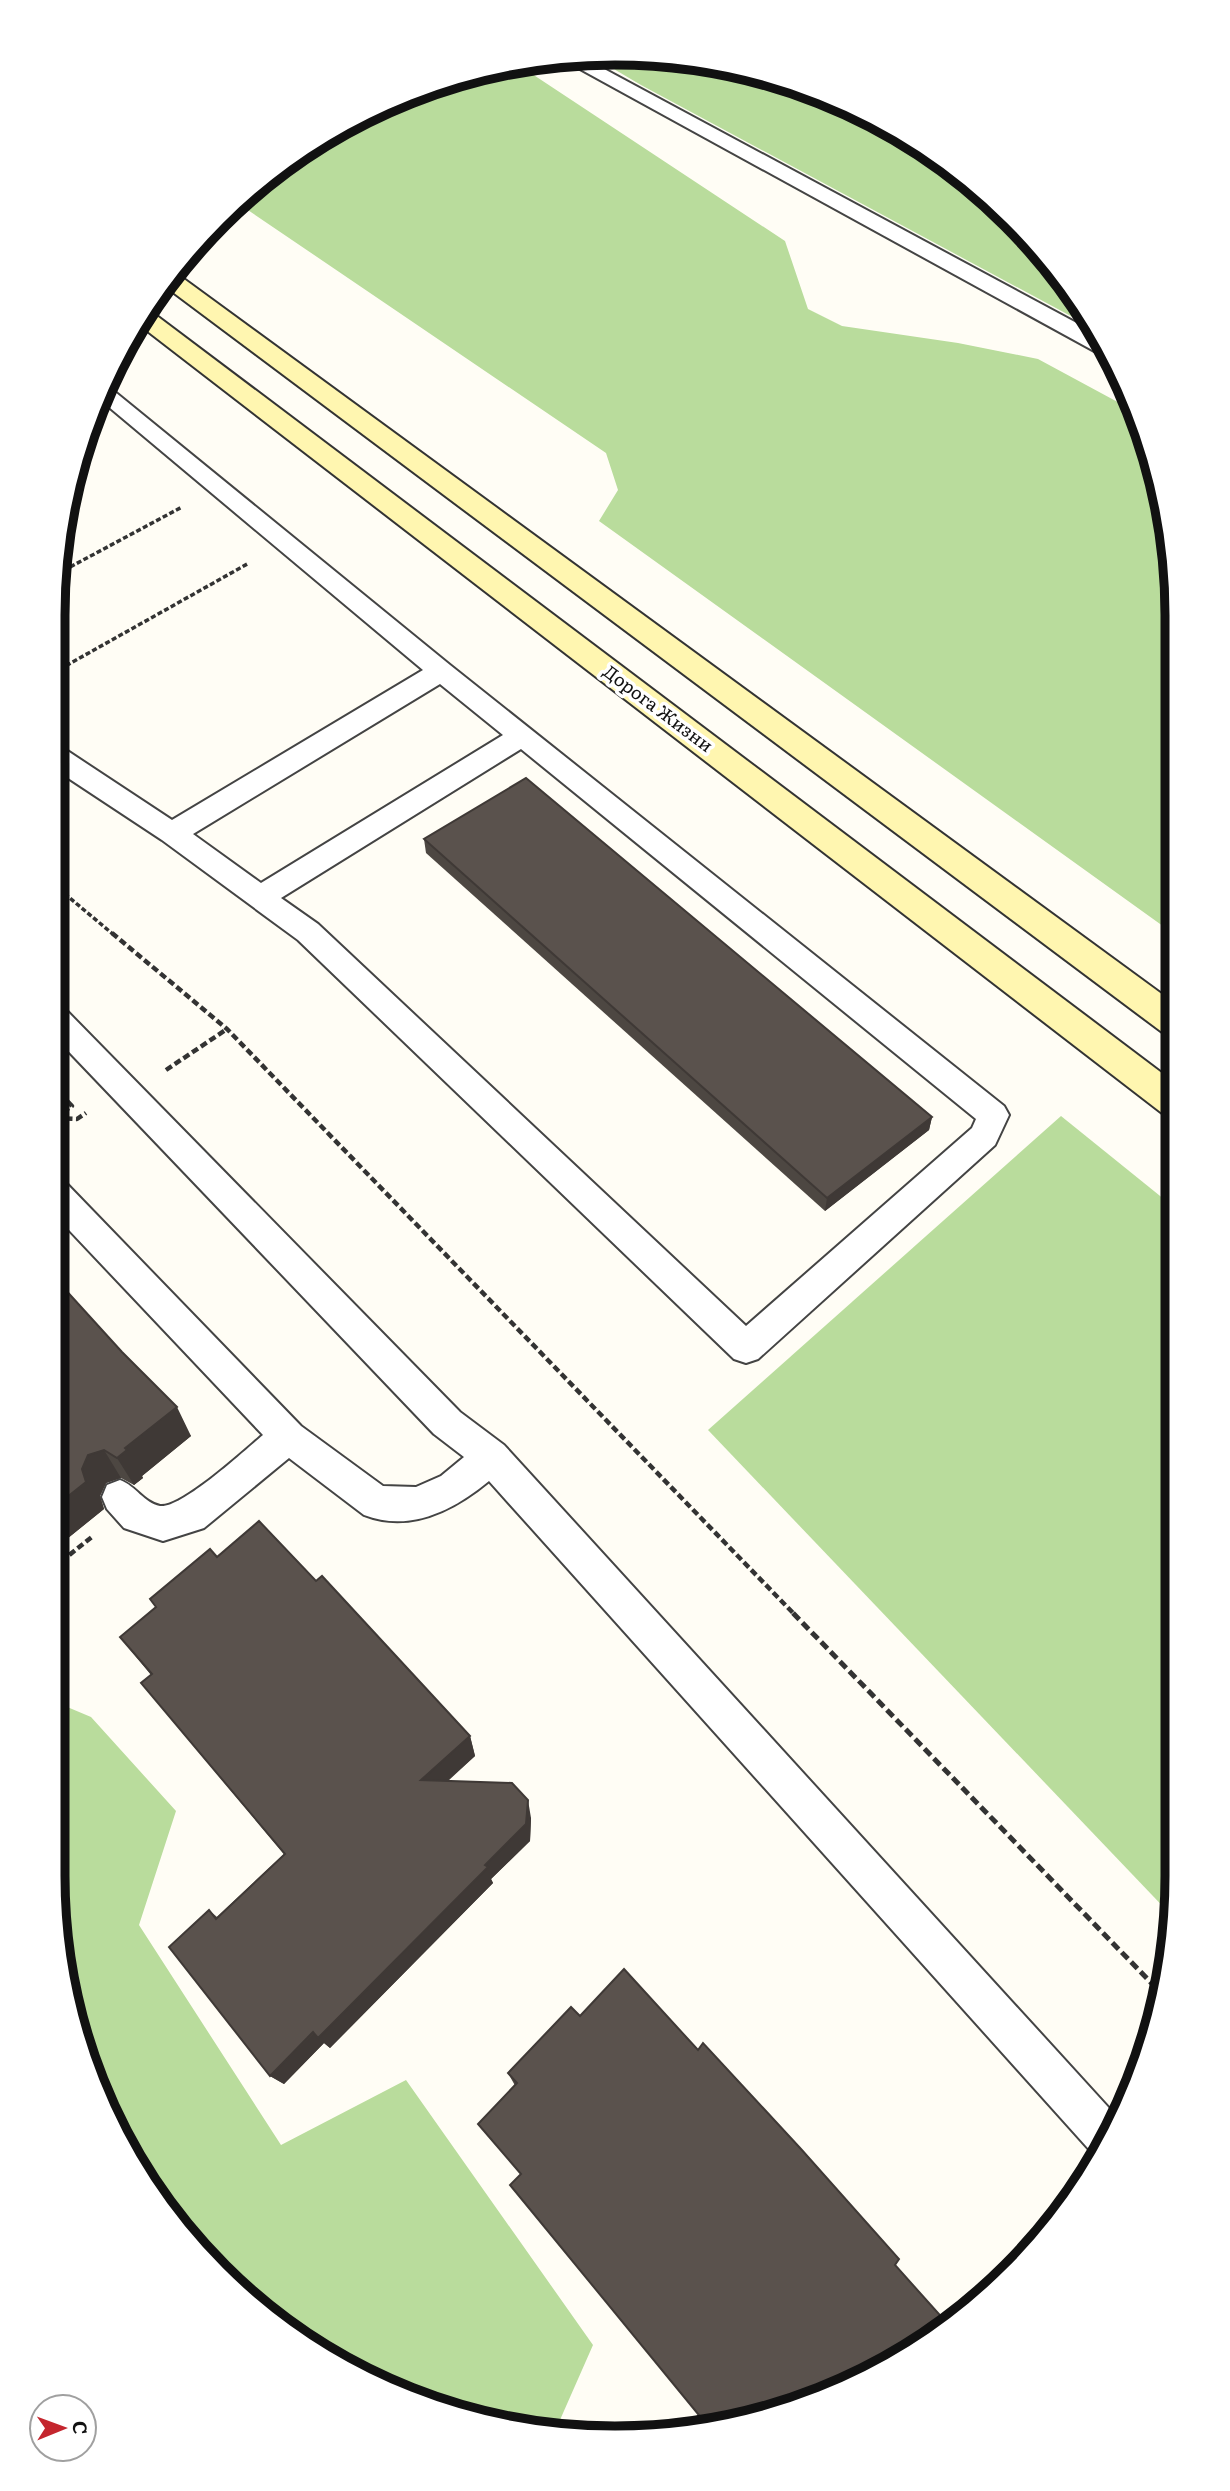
<svg xmlns="http://www.w3.org/2000/svg" width="1230" height="2491" viewBox="0 0 1230 2491" font-family="Literata,serif">
	<rect width="100%" height="100%" fill="#fffdf5"/>
	<g fill="#b9dc9c">
		<polygon points="615,53 725,63 831,95 957,169 1061,272 1093,328 641,85 590,55"/>
		<polygon points="514,62 785,241 808,309 842,326 958,343 1038,359 1138,413 1173,541 1174,934 599,521 618,490 606,453 236,202 303,147 400,95"/>
		<polygon points="1061,1116 1175,1208 1177,1876 1173,1917 708,1430"/>
		<polygon points="53,1701 91,1717 176,1811 139,1925 281,2145 406,2080 593,2345 556,2429 505,2428 399,2396 303,2344 169,2219 82,2057 53,1876"/>
	</g>
	<g fill="none" stroke-linecap="round" stroke-linejoin="round">
		<defs>
			<g id="lane">
				<polygon points="580,56 1097,334 1108,353 1096,352 560,58"/>
				<path d="M104 383 450 665 1004 1106 1009 1115 995 1145 758 1359 746 1363 734 1359 298 940 162 840 53 768V746L63 748 172 820 423 670 97 397ZM440 684 503 735 261 883 193 834ZM521 749 976 1119 972 1128 746 1326 318 924 281 898Z"/>
				<path d="M53 1004 64 1008 460 1412 504 1445 1118 2118 1095 2156 489 1481C454 1510 410 1533 364 1515L289 1458 204 1528 163 1541 124 1528 107 1509 102 1497 107 1485 120 1480C136 1486 144 1503 160 1506 181 1509 244 1451 263 1435L53 1213V1178L65 1182 301 1426 383 1486 416 1487 441 1476 464 1457 434 1434 53 1035Z"/>
			</g>
			<g id="secondary">
				<polygon points="173,271 1174,1003 1174,1036 1162,1032 162,284"/>
				<polygon points="145,307 1175,1083 1175,1118 1162,1113 137,323"/>
			</g>
		</defs>
		<use href="#lane" stroke="#444" stroke-width="4"/>
		<use href="#secondary" stroke="#333" stroke-width="4"/>
		<g stroke="#333" stroke-width="3.5" stroke-dasharray="5 2.5" stroke-linecap="butt">
			<polyline points="57,574 182,507"/>
			<polyline points="53,673 249,563"/>
			<polyline points="53,884 114,935"/>
		</g>
		<g stroke="#333" stroke-width="4.5" stroke-dasharray="7 3.5" stroke-linecap="butt">
			<polyline points="112,933 227,1029 795,1615"/>
			<polyline points="166,1070 227,1029"/>
			<polyline points="53,1086 72,1106 53,1119"/>
			<polyline points="55,1118 77,1119 86,1113"/>
			<polyline points="53,1568 93,1536"/>
		</g>
		<polyline stroke="#333" stroke-width="5" stroke-dasharray="9 4.5" stroke-linecap="butt" points="793,1613 1164,1996"/>
		<use href="#lane" fill="#fff" fill-rule="evenodd"/>
		<use href="#secondary" fill="#fff6b0" fill-rule="evenodd"/>
	</g>
	<g fill="#4d4742">
		<polygon points="424,839 932,1117 929,1130 825,1211 426,853"/>
		<polygon points="52,1275 191,1436 142,1476 143,1478 134,1485 121,1478 106,1483 100,1496 104,1509 52,1551"/>
		<polygon points="217,1557 316,1581 470,1736 475,1756 448,1781 531,1818 530,1841 491,1879 493,1883 330,2048 324,2043 284,2084 270,2076 209,1910 217,1917 284,1854 141,1683 151,1675 120,1637"/>
		<polygon points="580,2016 895,2265 945,2321 957,2323 864,2380 688,2434 682,2434 698,2414 508,2073"/>
	</g>
	<g fill="#3f3936">
		<polygon points="932,1117 929,1130 825,1211 827,1198"/>
		<polygon points="177,1407 191,1436 142,1476 143,1478 134,1485 117,1458 125,1448"/>
		<polygon points="104,1450 121,1478 106,1483 100,1496 104,1509 52,1551 52,1509 82,1469 88,1455"/>
		<polygon points="470,1736 475,1756 428,1798 421,1780"/>
		<polygon points="528,1800 531,1818 530,1841 491,1879 493,1883 330,2048 324,2043 284,2084 270,2076 485,1865"/>
	</g>
	<g fill="#5a524d" stroke="#3f3936" stroke-width="2">
		<polygon points="526,778 932,1117 827,1198 424,839"/>
		<polygon points="52,1275 122,1352 177,1407 125,1448 127,1450 117,1458 104,1450 88,1455 82,1469 86,1482 52,1509"/>
		<polygon points="259,1521 316,1581 322,1576 470,1736 421,1780 512,1783 528,1800 526,1824 485,1865 488,1867 318,2038 313,2032 270,2076 169,1947 209,1910 216,1919 285,1854 141,1683 152,1674 120,1637 156,1607 150,1599 210,1549 217,1557"/>
		<polygon points="624,1969 698,2050 703,2043 801,2149 899,2259 895,2265 946,2322 957,2323 864,2380 692,2432 703,2420 510,2185 521,2174 478,2124 517,2083 508,2073 571,2007 580,2016"/>
	</g>
	<g text-anchor="middle" stroke-width="7" stroke-linejoin="round" paint-order="stroke">
		<g font-size="18" fill="#111" stroke="#fff">
			<text transform="translate(658 709) rotate(37)" y="6">Дорога Жизни</text>
		</g>
	</g>
	<path d="M0 0H1230V2491H0ZM615 65H615A550 550 0 0 1 1165 615V1876A550 550 0 0 1 615 2426H615A550 550 0 0 1 65 1876V615A550 550 0 0 1 615 65Z" fill="#fff" fill-rule="evenodd"/>
	<path fill="none" stroke="#111" stroke-width="9" d="M615 65H615A550 550 0 0 1 1165 615V1876A550 550 0 0 1 615 2426H615A550 550 0 0 1 65 1876V615A550 550 0 0 1 615 65Z"/>
	<g transform="translate(63 2428) rotate(89)"><circle r="33" fill="#ffffff" stroke="#a0a0a0" stroke-width="2"/>
	<path d="M0-5L12 26L0 18L-12 26Z" fill="#c4262e"/>
	<text y="-10" font-size="19" font-weight="bold" text-anchor="middle" fill="#111111">С</text>
	</g>
</svg>
